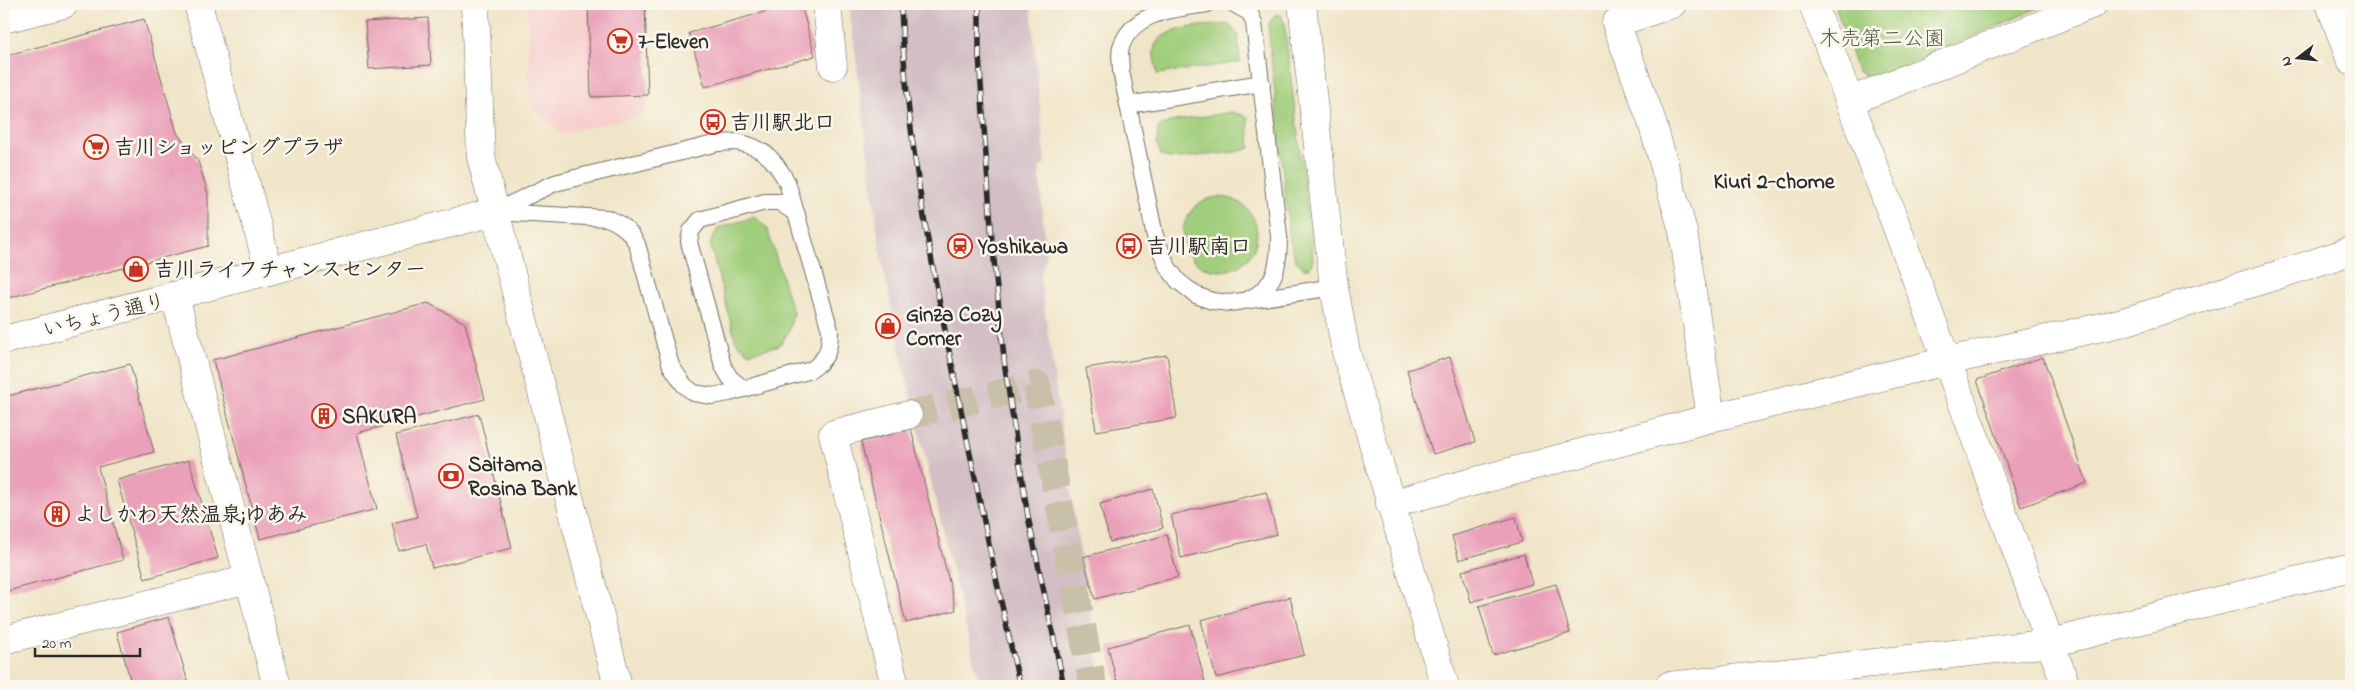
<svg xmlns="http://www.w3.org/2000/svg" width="2355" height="690" viewBox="0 0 2355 690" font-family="'Indie Flower','Klee One',sans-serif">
	<rect width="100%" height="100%" fill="#fbf7ec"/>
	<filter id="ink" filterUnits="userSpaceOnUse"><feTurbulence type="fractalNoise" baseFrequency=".02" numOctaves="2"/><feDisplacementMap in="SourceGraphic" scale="10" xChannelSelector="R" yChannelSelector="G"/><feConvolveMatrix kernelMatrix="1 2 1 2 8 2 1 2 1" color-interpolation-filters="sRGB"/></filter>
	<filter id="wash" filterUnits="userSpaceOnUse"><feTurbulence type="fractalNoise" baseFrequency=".0096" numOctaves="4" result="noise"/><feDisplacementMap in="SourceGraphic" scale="20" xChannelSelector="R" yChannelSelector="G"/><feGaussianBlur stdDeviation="1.12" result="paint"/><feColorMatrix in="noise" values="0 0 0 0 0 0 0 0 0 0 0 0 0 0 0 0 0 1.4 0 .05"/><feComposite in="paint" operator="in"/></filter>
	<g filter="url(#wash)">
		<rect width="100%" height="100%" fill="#f0e5c8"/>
		<polygon fill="#f7d0ce" points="527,4 648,4 647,114 561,134 530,104"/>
		<polygon fill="#d2bec4" points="849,4 1031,4 1045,164 1039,168 1046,257 1040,277 1072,501 1102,686 980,686 902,360 881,257"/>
		<g fill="#a1ce7c" stroke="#667c54">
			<polygon points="1835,4 2047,4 1874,80 1857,71"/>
			<polygon points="1276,14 1281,15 1284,22 1312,247 1313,259 1310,268 1303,268 1296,261 1290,241 1268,25"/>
			<path d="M1228 24 1238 35 1240 62 1157 74C1156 67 1153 57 1154 50 1157 25 1209 26 1228 24Z"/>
			<polygon points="1232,112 1248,117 1250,148 1237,152 1170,159 1161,155 1157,144 1158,128 1169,122"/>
			<circle cx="1220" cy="234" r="37"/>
			<polygon points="755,217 767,228 793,313 789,331 780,345 749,353 736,342 710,244 718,228"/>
		</g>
		<g id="blocks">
			<g fill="#eaa0b9">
				<polygon points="588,4 645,4 648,95 591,97"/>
				<polygon points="793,4 801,4 815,56 705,87 689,33"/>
				<polygon points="428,18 431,65 369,69 365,22"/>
				<polygon points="144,19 177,133 198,161 208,194 208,246 4,299 4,56"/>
				<polygon points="428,303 465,323 485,399 357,433 377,509 260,539 213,360"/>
				<polygon points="1167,355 1177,418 1096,431 1086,368"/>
				<polygon points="1450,357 1475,442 1433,454 1407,370"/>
				<polygon points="2043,357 2087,483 2021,507 1977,380"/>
				<polygon points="130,364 154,452 98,467 123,560 4,592 4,397"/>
				<polygon points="479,414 512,548 432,568 426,544 399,551 392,523 417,517 396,435"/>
				<polygon points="911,429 956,610 906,623 861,442"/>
				<polygon points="189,460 218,558 145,579 117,480"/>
				<polygon points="1153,489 1163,528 1110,542 1100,504"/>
				<polygon points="1266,492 1277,534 1181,558 1171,515"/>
				<polygon points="1516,517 1522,542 1459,560 1452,536"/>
				<polygon points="1167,535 1178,577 1095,599 1083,557"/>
				<polygon points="1524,554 1532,584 1471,602 1462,571"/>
				<polygon points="1556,584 1570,633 1493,655 1479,606"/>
				<polygon points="1290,597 1304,655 1216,678 1201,620"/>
				<polygon points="169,617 189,686 132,686 117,632"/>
				<polygon points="1190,625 1206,686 1118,686 1108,647"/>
			</g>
		</g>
	</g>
	<g filter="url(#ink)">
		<use href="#blocks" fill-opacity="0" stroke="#706c62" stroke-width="1"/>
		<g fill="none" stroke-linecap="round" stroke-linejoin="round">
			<polyline stroke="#c9c0a9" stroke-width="28" stroke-dasharray="28 14" stroke-linecap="butt" points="908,415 1037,385 1093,686"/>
			<defs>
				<g id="lane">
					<path d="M1207 4C1175 9 1133 11 1121 47 1119 54 1121 64 1121 71L1155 236 1167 266 1178 281 1196 295 1212 301 1230 303 1334 287"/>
					<path d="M1234 4 1250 13 1254 23 1279 236C1279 264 1277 286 1249 299"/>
					<polyline points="1128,105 1262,83"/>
					<path d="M737 142C765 148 774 159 787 182L830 330C830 349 828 358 811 370L729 393 712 396 694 393 684 385 671 366 637 244C629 230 622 224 607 218L494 212 555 183 718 143Z"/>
					<polyline points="744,389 730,378 723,366 689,242 691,231 700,220 765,202 779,202 797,214"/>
				</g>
				<g id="street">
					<polyline points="198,4 269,271"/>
					<polyline points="827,4 833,66"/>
					<polyline points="1672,4 1616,23 1651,119 1683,231 1711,418"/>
					<polyline points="2330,4 2351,61"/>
					<polyline points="4,19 64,4"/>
					<polyline points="1850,101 2093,4"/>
					<polyline points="175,296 277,686"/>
					<polyline points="1390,504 1711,418 1947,361 2120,323 2275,276 2351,251"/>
					<polyline points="4,640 249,579"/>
					<polyline points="895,686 833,434 908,415"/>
					<polyline points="1669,686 2051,643 2351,567"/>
				</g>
				<g id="secondary">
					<polyline points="475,4 481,157 618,686"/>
					<polyline points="1302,4 1334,287 1346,352 1445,686"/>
					<polyline points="1813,4 1947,361 2066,686"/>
					<polyline points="4,340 494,212"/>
				</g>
			</defs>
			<use href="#lane" stroke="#706c62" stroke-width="18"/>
			<use href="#street" stroke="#706c62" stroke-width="29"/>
			<use href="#secondary" stroke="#706c62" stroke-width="29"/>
			<use href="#lane" stroke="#fff" stroke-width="16"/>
			<use href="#street" stroke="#fff" stroke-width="28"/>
			<use href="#secondary" stroke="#fff" stroke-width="28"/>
			<defs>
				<g id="rail">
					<path d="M901 4C905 129 929 252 954 375 975 479 996 583 1020 686"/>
					<polyline points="979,4 979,56 992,240 1005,368 1028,517 1064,686"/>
				</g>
			</defs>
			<use href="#rail" stroke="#2b2b2b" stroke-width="5.5"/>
			<use href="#rail" stroke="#fbf7ec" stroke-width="4" stroke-dasharray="11" stroke-linecap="butt"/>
		</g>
	</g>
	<defs>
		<symbol id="supermarket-ring" viewBox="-11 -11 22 22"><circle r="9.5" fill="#fbf7ec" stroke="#c8321e" stroke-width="1.5"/><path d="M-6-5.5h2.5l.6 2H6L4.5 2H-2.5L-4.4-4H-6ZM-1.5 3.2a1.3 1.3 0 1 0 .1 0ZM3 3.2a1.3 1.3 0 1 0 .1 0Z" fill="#c8321e"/></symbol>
		<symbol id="bus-ring" viewBox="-11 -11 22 22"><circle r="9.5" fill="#fbf7ec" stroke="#c8321e" stroke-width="1.5"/><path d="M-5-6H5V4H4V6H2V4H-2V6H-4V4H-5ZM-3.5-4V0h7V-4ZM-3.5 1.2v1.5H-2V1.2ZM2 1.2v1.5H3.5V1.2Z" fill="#c8321e"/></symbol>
		<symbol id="station-ring" viewBox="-11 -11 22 22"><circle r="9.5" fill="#fbf7ec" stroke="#c8321e" stroke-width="1.5"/><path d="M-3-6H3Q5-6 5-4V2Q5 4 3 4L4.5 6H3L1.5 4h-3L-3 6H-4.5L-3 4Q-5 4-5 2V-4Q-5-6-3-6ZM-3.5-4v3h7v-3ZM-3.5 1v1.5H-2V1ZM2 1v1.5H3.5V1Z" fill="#c8321e"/></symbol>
		<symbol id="shop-ring" viewBox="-11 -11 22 22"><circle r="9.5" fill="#fbf7ec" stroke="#c8321e" stroke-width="1.5"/><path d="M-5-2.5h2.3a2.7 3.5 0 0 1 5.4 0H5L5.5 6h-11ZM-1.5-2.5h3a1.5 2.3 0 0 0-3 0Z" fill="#c8321e"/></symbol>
		<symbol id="building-ring" viewBox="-11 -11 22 22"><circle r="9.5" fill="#fbf7ec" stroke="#c8321e" stroke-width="1.5"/><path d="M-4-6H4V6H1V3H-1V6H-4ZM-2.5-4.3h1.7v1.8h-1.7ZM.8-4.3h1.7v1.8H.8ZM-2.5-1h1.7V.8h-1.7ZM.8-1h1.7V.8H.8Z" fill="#c8321e"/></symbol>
		<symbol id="bank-ring" viewBox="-11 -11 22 22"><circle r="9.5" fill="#fbf7ec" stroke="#c8321e" stroke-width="1.5"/><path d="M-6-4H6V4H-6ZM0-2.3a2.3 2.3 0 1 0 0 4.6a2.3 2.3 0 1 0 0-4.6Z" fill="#c8321e"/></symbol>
	</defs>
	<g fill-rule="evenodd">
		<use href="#supermarket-ring" x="606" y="27" width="28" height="28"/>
		<use href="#bus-ring" x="699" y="108" width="28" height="28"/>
		<use href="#supermarket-ring" x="82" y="133" width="28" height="28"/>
		<use href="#station-ring" x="946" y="232" width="28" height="28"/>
		<use href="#bus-ring" x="1115" y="232" width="28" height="28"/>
		<use href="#shop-ring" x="122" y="255" width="28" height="28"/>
		<use href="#shop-ring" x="874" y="312" width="28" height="28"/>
		<use href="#building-ring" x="310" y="402" width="28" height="28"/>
		<use href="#bank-ring" x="437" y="462" width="28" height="28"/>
		<use href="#building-ring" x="43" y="500" width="28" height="28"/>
	</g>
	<g text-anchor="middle" stroke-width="5" stroke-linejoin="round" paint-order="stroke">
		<g font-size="21" fill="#4e5c43" stroke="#fbf7ec">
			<text x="1882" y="45">木売第二公園</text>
		</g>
		<g font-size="21" font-weight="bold" fill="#2b2b2b" stroke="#fbf7ec" text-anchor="start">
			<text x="638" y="48">7-Eleven</text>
			<text x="730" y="129">吉川駅北口</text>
			<text x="114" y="154">吉川ショッピングプラザ</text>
			<text x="978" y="253">Yoshikawa</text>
			<text x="1146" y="253">吉川駅南口</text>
			<text x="154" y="276">吉川ライフチャンスセンター</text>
			<text x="906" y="321">Ginza Cozy<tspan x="906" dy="24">Corner</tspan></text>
			<text x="342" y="423">SAKURA</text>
			<text x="468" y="471">Saitama<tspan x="468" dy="24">Rosina Bank</tspan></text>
			<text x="74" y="521">よしかわ天然温泉;ゆあみ</text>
		</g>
		<g font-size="21" fill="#2b2b2b" stroke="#fbf7ec">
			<text transform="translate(104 315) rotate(-14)" y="7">いちょう通り</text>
		</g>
		<g font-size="22" font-weight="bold" fill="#2b2b2b" stroke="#fbf7ec">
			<text x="1774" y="188">Kiuri 2-chome</text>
		</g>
	</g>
	<rect width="2355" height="690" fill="none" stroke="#fbf7ec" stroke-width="20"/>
	<g transform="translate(2298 58) rotate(254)" stroke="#fbf7ec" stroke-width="4" paint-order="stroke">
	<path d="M0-4L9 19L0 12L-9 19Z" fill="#2b2b2b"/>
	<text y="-8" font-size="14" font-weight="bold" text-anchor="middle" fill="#2b2b2b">N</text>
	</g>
	<path d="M35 648v8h105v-8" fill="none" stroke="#2b2b2b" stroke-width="2.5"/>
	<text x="42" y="648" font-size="15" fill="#2b2b2b" stroke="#fbf7ec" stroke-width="4" paint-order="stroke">20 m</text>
</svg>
